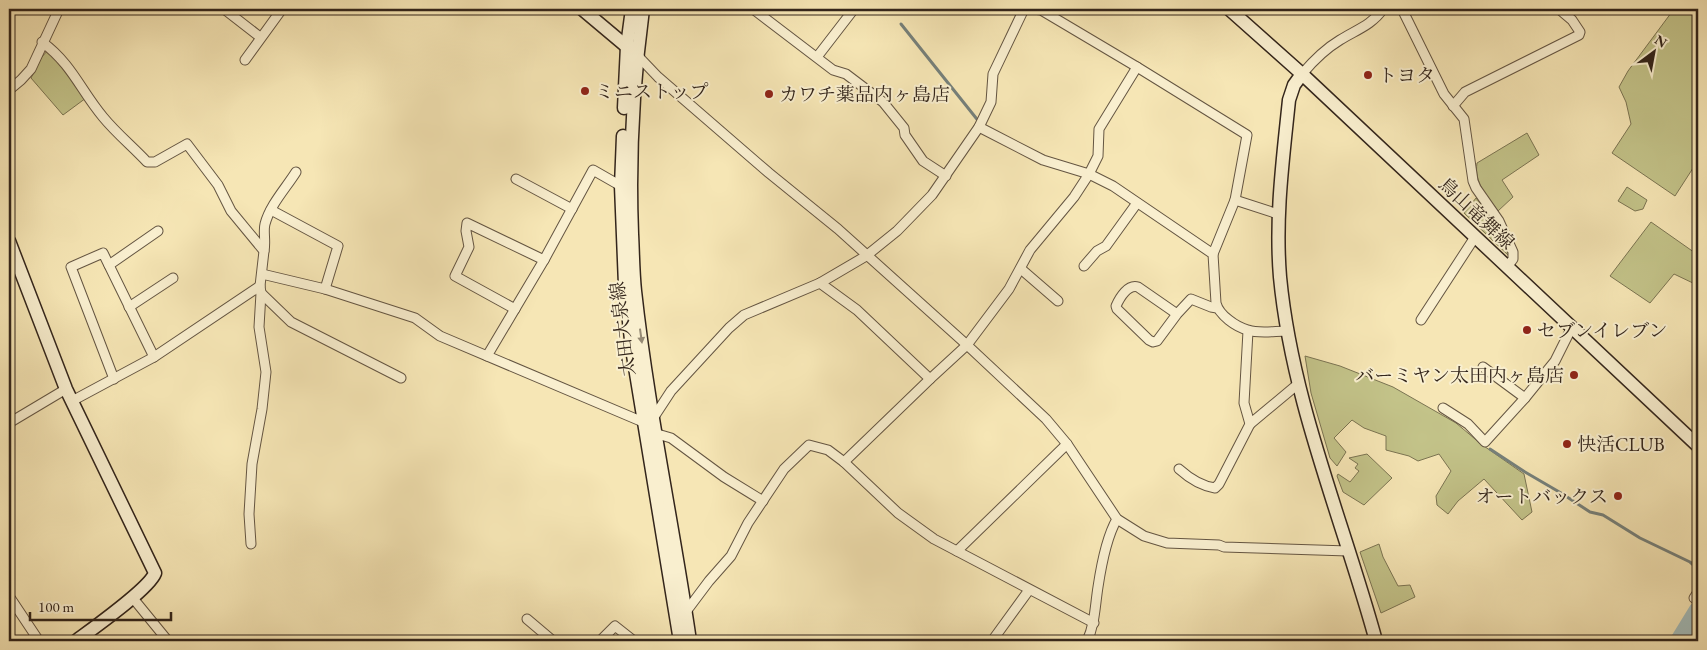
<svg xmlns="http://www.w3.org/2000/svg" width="1707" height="650" viewBox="0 0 1707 650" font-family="'EB Garamond','Noto Serif JP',serif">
	<rect width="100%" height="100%" fill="#f6e6b5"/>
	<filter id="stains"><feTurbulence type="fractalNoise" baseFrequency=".004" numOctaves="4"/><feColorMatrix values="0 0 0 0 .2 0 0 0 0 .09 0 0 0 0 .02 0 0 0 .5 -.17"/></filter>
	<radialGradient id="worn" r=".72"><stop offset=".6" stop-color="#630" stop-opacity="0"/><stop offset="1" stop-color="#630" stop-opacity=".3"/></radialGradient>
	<g fill="#c3c389" stroke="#7b7452">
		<polygon points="1674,9 1698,9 1698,163 1695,165 1675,196 1612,153 1631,124 1626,102 1619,87 1628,71"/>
		<polygon points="48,50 54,54 86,98 63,115 31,78 41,58"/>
		<path d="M1527 133 1539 155 1502 180 1513 197 1498 211C1487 196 1474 183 1477 163Z"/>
		<polygon points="1627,187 1647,200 1643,209 1635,211 1618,201"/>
		<path d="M1476 198C1491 216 1503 233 1509 256L1464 213Z"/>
		<polygon points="1651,222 1698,255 1698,280 1695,284 1674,274 1650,303 1610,276"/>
		<polygon points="1305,356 1340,366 1393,387 1456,423 1481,444 1524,474 1532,512 1522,520 1484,479 1458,501 1448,514 1437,505 1436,496 1451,471 1439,454 1418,461 1409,456 1386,450 1386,436 1364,428 1352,420 1334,438 1346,452 1337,466 1330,458 1311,393"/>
		<polygon points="1367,454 1392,478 1364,505 1343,492 1337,476 1338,474 1350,482 1359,471 1355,468 1358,464 1349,458"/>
		<polygon points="1379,544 1383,557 1398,586 1410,585 1415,597 1381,613 1360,552"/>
	</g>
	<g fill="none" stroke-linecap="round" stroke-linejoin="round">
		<g stroke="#76807a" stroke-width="3">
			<polyline points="901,24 980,123"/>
			<polyline points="1490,449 1525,472 1561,493 1590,512 1603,515 1640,538 1690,562 1698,569"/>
		</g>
		<polyline stroke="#a3bcba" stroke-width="18" points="1679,641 1698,610"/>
		<defs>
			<g id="street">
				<polyline points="224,9 260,37"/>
				<polyline points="753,9 833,70 846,74 883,102 904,128 905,135 923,161 946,176"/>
				<polyline points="1034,9 1041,10 1137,67 1247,135 1235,200 1278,214"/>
				<polyline points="1402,9 1444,94 1464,119 1473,181 1476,188 1499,221 1513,252 1513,259 1507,267"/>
				<path d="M42 42C72 64 81 91 103 117 116 133 133 147 147 162H155L187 144 218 185 231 211 264 251 260 286 261 293 259 327 266 372 262 409 252 464 249 514 251 544"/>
				<polyline points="637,55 658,77 769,173 838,229 967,345 1046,419 1067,444 1117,519 1144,536 1167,543 1219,545 1224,547 1348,551"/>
				<polyline points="817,57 854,9"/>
				<polyline points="245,60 282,9"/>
				<path d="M1302 74C1313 61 1325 49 1340 40 1356 30 1372 25 1383 9"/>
				<polyline points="9,90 21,80 31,69 59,9"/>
				<polyline points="1453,106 1465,92 1579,35 1580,32 1572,20 1559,9"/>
				<path d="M979 127 1043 160 1089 174 1113 186 1213 254 1216 303C1219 315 1236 327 1248 330 1259 334 1275 331 1287 331"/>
				<polyline points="516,179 572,209"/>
				<polyline points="271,210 338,246 325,289"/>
				<path d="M264 251C266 242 263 231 265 224 270 205 286 188 296 172"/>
				<polyline points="1213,254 1235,200"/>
				<polyline points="109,265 158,231"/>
				<polyline points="1084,266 1097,251 1106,246 1137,203"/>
				<polyline points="1021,269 1058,301"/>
				<polyline points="262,274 325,289 415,318 440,336 643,422"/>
				<polyline points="820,283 857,310 930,379"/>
				<polyline points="261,293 291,322 401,378"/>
				<polyline points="129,307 173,278"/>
				<polyline points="515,309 455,276 469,247 466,231 467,223 544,260"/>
				<path d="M1177 314 1138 287C1128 284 1120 297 1116 306L1117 309 1149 340 1153 342 1157 341 1177 314 1191 299 1211 307 1217 308"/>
				<polyline points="1421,320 1475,237"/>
				<polyline points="1248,331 1244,403 1250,424 1298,384"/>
				<polyline points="487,356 544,260 593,170 621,186"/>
				<polyline points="1483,367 1525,398 1555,361 1572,327"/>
				<polyline points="114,379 71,267 103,253 154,357"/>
				<polyline points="72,401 154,357 260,286"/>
				<polyline points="1443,408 1468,424 1485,442 1525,398"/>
				<polyline points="652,420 671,391 729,328 744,315 820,283 866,256 897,231 932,195 979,127 991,102 993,74 1024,9"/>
				<polyline points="9,423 66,389"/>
				<polyline points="654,433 671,438 724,477 763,501"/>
				<polyline points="844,462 930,379 967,345 1009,289 1030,250 1074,197 1089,174 1098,156 1099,129 1137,67"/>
				<path d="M1179 469C1189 478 1202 486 1215 488L1219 484 1250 424"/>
				<polyline points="957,551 1067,444"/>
				<polyline points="9,596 39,641"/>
				<polyline points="132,597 168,641"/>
				<polyline points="1694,598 1698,592"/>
				<polyline points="685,613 709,581 731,556 748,523 784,469 809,445 828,450 844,462 898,513 934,539 1094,623"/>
				<polyline points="527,619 553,641"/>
				<polyline points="600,641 615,626 634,641"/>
				<polyline points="992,641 1029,590"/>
				<path d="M1087 641C1095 624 1095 606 1098 587 1101 567 1107 536 1117 519"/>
			</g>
			<g id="secondary">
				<polyline points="582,9 632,51"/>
				<path d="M643 9C633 84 629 159 632 234 633 253 633 272 635 291 648 409 673 524 690 641"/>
				<polyline points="1229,9 1302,74 1698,446"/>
				<path d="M1302 74 1294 85 1289 100C1283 159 1275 217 1280 277 1292 403 1343 520 1376 641"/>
				<polyline points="624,108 627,46 632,9"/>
				<polyline points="623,136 621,186 625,285 632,349 680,641"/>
				<path d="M9 241 66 389 155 573C149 589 92 629 76 641"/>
			</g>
		</defs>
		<use href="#street" stroke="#645542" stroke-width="11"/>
		<use href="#secondary" stroke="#33251b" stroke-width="15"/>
		<use href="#street" stroke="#f9efcf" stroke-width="9"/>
		<use href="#secondary" stroke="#f9efcf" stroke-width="12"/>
	</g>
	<defs><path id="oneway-solid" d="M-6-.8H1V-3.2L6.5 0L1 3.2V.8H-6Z" transform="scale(1.25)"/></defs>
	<use fill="#968a75" href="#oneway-solid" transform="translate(641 336) rotate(82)"/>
	<g fill="#8f2418" stroke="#f9efcf" stroke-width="2">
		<circle cx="1368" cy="75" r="5"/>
		<circle cx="585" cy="91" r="5"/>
		<circle cx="769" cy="94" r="5"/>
		<circle cx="1527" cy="330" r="5"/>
		<circle cx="1574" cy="375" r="5"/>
		<circle cx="1567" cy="444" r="5"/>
		<circle cx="1618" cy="496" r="5"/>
	</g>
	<g text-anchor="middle" stroke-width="4" stroke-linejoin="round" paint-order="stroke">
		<g font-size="19" fill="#33251b" stroke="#f9efcf" text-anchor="start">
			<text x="1378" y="82">トヨタ</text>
			<text x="595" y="98">ミニストップ</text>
			<text x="779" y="101">カワチ薬品内ヶ島店</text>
			<text x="1537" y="337">セブンイレブン</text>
			<text x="1564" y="382" text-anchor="end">バーミヤン太田内ヶ島店</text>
			<text x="1577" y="451">快活CLUB</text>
			<text x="1608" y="503" text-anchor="end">オートバックス</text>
		</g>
		<g font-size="19" fill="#33251b" stroke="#f9efcf">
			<text transform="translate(1477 213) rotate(43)" y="7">鳥山竜舞線</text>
			<text transform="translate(622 329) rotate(-97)" y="7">太田大泉線</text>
		</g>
	</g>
	<rect width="1707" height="650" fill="none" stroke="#f6e6b5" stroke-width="30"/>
	<rect x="10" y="10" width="1687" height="630" fill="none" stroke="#33251b" stroke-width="2.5"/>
	<rect x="15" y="15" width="1677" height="620" fill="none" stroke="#33251b"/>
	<g transform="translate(1654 52) rotate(32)" stroke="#f9efcf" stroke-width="4" paint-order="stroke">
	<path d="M0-4L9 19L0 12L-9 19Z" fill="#33251b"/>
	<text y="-8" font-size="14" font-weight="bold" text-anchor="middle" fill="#33251b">N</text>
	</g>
	<path d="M30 612v8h141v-8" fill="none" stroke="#33251b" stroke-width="2.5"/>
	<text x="38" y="612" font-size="15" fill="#33251b" stroke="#f9efcf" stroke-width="4" paint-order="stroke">100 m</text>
	<rect width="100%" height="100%" filter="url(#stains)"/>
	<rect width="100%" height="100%" fill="url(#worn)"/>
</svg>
